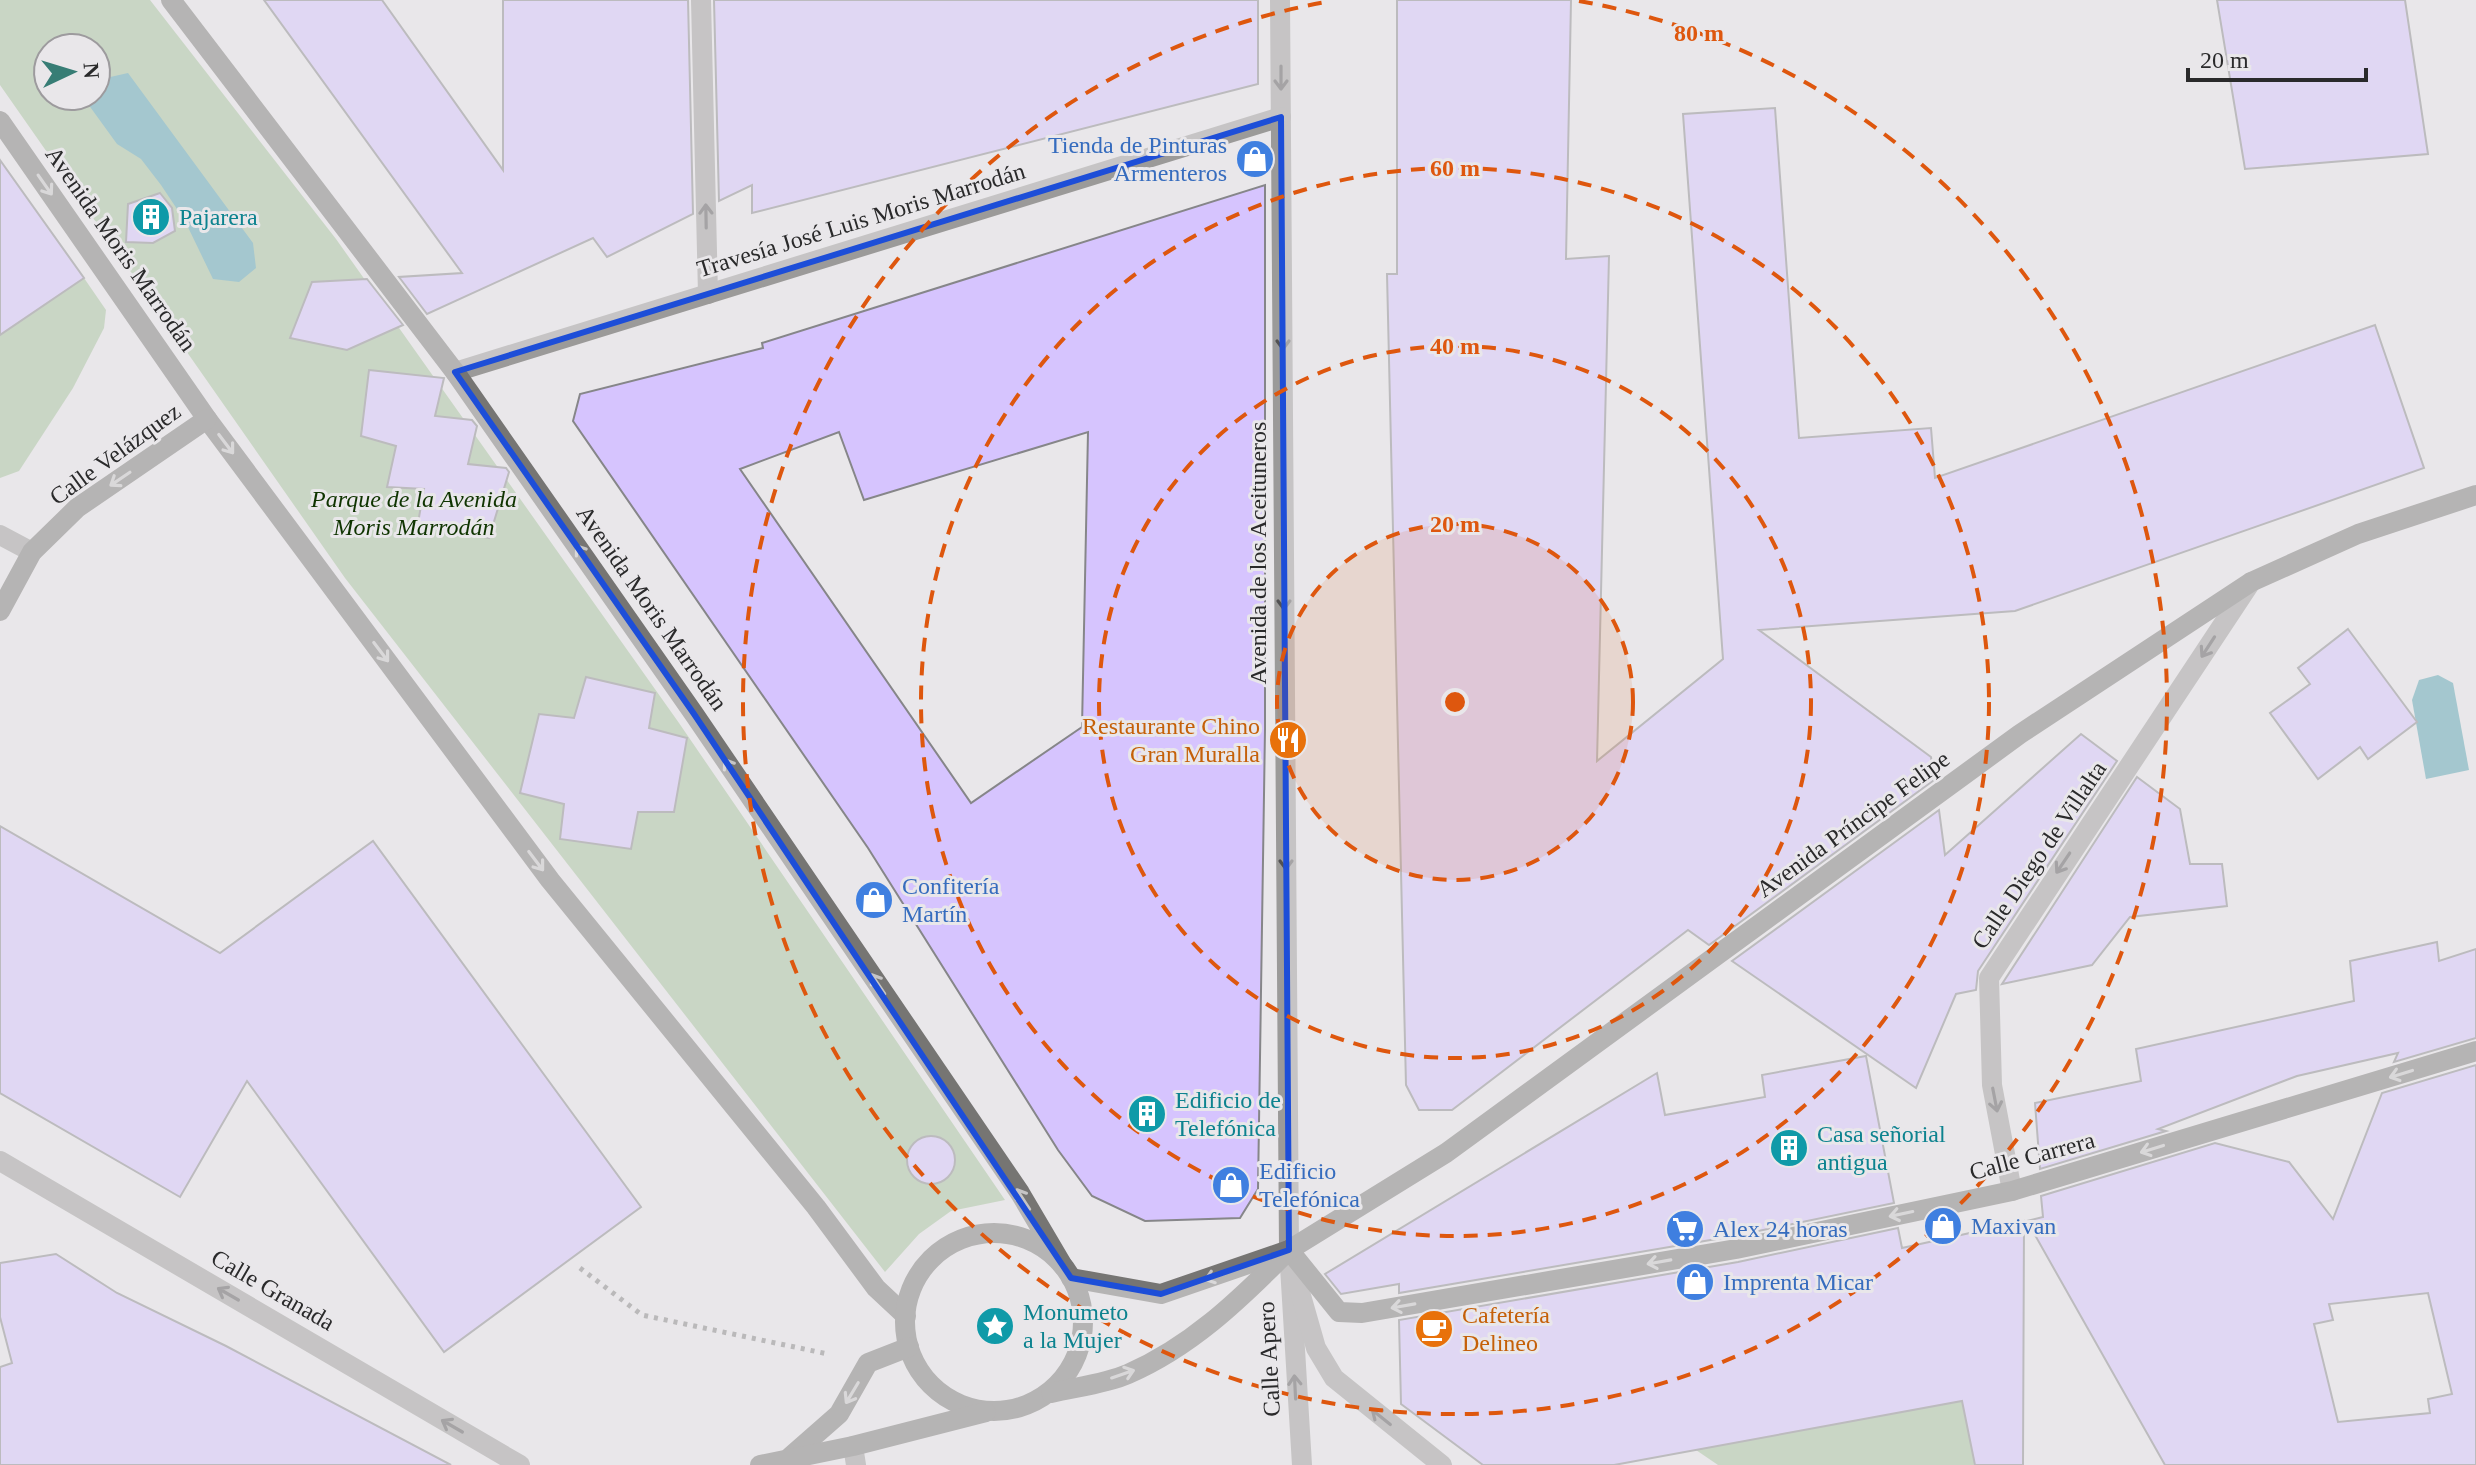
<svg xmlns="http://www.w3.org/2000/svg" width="2476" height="1465" viewBox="0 0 2476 1465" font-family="Georgia,serif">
	<rect width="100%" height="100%" fill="#e9e7ea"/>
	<g fill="#a3c09a" fill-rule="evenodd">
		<path d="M0 0H150L336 239 679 723 1005 1200 951 1211 919 1234 885 1272 345 578 0 85ZM48 48H96V96H48Z"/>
		<polygon points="84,278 106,310 104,328 73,388 19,471 0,478 0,335"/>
		<polygon points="1962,1401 1975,1465 1718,1465 1696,1450"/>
	</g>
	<g fill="#50a1af">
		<polygon points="128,73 253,243 256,268 239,282 213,279 185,221 161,185 141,159 117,144 88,104 91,96 96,96 97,80"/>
		<polygon points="2438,675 2453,683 2469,770 2426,779 2412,700 2419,680"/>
	</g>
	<g fill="#d6c4fe" stroke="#868689" stroke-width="2" fill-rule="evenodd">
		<polygon points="264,0 382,0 503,170 503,0 688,0 693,214 607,257 593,238 427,314 399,277 462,273"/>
		<polygon points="714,0 1258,0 1258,84 752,213 752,185 719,201"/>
		<polygon points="1397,0 1571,0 1566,259 1609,256 1597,761 1723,659 1683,114 1775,108 1799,438 1931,428 1935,478 2375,325 2424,468 2015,611 1759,630 1931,757 1934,780 1709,945 1688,930 1452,1110 1419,1110 1406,1085 1387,274 1397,274"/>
		<polygon points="2217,0 2405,0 2428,154 2245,169"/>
		<polygon points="0,160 84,278 0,335"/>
		<path d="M1265 185V729L1258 1189 1240 1218 1145 1221 1092 1196 1058 1150 868 848 573 421 580 394 763 348 762 343ZM839 432 864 500 1088 432 1082 727 971 803 740 469Z"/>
		<polygon points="160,193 172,208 175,231 153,243 126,242 128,204"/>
		<polygon points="367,279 403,325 347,350 290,338 312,282"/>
		<polygon points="369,370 444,378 435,416 472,420 477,426 468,464 506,468 509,472 489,538 418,523 424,489 387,487 396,446 361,436"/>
		<polygon points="2348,629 2417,722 2368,759 2360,747 2318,779 2270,713 2310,684 2298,668"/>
		<polygon points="586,677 655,693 649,728 687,738 674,812 638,812 631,849 560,839 564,804 520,793 539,714 574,718"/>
		<polygon points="2081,734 2117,761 1978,971 1976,990 1956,994 1916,1088 1732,961 1939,810 1945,855"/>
		<polygon points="2137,777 2180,809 2190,864 2222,864 2227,906 2130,917 2092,965 2002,984"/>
		<polygon points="0,826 220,953 373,841 641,1207 444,1352 247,1081 180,1197 0,1093"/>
		<polygon points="2437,942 2439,961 2476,949 2476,1038 2394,1062 2398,1053 2297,1076 2158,1129 2166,1131 2040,1169 2035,1103 2141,1081 2136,1049 2354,1001 2350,961"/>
		<polygon points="1866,1056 1894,1203 1734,1236 1399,1293 1399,1284 1341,1294 1325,1274 1657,1073 1665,1115 1765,1097 1762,1075"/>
		<path d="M2476 1065V1465H2165L2027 1221 2043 1217 2041 1196 2215 1143 2289 1162 2333 1219 2382 1093ZM2428 1293 2452 1394 2428 1399 2430 1413 2338 1422 2314 1324 2333 1320 2329 1304Z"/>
		<circle cx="931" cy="1160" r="24"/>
		<polygon points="2024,1221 2023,1465 1975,1465 1962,1401 1614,1465 1483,1465 1401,1404 1399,1320 1738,1262 1898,1228 1902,1248"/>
		<polygon points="56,1254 117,1293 226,1346 451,1465 0,1465 0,1367 12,1363 0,1317 0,1263"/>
	</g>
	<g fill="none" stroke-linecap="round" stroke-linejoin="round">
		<polyline stroke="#818082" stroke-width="5" stroke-dasharray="4 6" stroke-linecap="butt" points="580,1268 642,1315 828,1354"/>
		<polyline stroke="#9b9a99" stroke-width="20" points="0,535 32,552"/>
		<g stroke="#9b9a99" stroke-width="20">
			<polyline points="701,0 708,294"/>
			<polyline points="1280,0 1289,1250 1302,1465"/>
			<polyline points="455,372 1281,117"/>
			<polyline points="0,1161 520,1465"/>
			<polyline points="2012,1191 1992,1085 1989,978 2251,582"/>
			<polyline points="1298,1285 1316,1348 1334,1378 1442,1465"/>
			<polyline points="853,1446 856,1465"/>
		</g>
		<g stroke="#767573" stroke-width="20">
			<polyline points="171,0 455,372 694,714 1020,1193 1063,1266"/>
			<polyline points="0,121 207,419 550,880 816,1207 876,1288 906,1316"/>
			<polyline points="0,611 32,552 77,508 207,419"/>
			<circle cx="994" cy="1322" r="89"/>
			<polyline points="1289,1250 1339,1312 1362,1313 1736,1249 2012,1191 2476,1051"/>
			<polyline points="1071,1278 1161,1294 1289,1250 1446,1153 2020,734 2251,582 2358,534 2476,495"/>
			<path d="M1051 1393C1076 1387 1105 1384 1128 1374 1190 1347 1237 1302 1283 1256"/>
			<polyline points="790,1457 839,1414 868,1363 909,1347"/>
			<polyline points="760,1465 853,1446 986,1412"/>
		</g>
	</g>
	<defs><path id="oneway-shaft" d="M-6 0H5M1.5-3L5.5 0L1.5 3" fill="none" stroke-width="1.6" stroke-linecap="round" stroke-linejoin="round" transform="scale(2)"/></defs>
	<g stroke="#525152">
		<use href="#oneway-shaft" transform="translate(1281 78) rotate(90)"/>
		<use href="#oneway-shaft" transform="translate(706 216) rotate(-91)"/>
		<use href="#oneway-shaft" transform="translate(1283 338) rotate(90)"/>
		<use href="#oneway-shaft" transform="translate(1284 598) rotate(90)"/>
		<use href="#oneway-shaft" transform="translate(2208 647) rotate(123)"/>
		<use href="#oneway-shaft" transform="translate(1286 858) rotate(90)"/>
		<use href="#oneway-shaft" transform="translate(2063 863) rotate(124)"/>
		<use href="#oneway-shaft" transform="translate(1995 1100) rotate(79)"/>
		<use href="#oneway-shaft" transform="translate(228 1294) rotate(-150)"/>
		<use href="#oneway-shaft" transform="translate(1295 1387) rotate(-93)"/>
		<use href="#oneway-shaft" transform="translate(1381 1417) rotate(-141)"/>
		<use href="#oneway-shaft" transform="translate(452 1426) rotate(-150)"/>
	</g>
	<g stroke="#c6c5c6">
		<use href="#oneway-shaft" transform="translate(45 185) rotate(55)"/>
		<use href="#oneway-shaft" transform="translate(226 444) rotate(53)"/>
		<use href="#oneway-shaft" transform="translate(120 479) rotate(146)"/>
		<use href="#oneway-shaft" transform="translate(583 555) rotate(-125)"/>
		<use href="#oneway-shaft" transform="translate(381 652) rotate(53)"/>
		<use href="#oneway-shaft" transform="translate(731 769) rotate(-124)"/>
		<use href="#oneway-shaft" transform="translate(536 861) rotate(53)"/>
		<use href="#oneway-shaft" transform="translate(878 984) rotate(-124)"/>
		<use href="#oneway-shaft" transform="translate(2401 1074) rotate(163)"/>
		<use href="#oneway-shaft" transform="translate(2152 1149) rotate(163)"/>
		<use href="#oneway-shaft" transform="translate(1023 1199) rotate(-123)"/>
		<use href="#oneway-shaft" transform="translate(1901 1214) rotate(168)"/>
		<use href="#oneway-shaft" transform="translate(1659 1262) rotate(170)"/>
		<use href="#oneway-shaft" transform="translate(1216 1276) rotate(161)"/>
		<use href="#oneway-shaft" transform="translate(1403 1306) rotate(170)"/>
		<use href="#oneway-shaft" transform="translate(1123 1374) rotate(-19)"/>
		<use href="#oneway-shaft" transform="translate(852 1393) rotate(121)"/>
	</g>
	<path d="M0 0H2476V1465H0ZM1281 117 1289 1250 1161 1294 1071 1278 694 714 455 372Z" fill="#e9e7ea" fill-opacity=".55" fill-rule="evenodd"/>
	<path fill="none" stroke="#1d4ed8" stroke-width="6" stroke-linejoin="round" d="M1281 117 1289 1250 1161 1294 1071 1278 694 714 455 372Z"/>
	<circle cx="1455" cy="702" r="178" fill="#de570e" fill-opacity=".12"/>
	<g fill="none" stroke="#de570e" stroke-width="4" stroke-dasharray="14 10">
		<circle cx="1455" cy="702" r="178"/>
		<circle cx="1455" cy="702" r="356"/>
		<circle cx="1455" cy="702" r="534"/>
		<path d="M1579 1A712 712 0 1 1 1331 1"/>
	</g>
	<defs>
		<symbol id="shop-disc" viewBox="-11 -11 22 22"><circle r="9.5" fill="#3f7fe0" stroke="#e9e7ea"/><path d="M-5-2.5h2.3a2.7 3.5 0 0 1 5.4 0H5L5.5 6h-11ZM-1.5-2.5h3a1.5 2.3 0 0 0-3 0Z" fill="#fff"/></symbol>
		<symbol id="building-disc" viewBox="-11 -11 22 22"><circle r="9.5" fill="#0f9aa8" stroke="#e9e7ea"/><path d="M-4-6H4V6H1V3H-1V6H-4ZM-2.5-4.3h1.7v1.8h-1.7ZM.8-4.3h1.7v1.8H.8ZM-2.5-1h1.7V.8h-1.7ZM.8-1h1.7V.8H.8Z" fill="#fff"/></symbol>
		<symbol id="restaurant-disc" viewBox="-11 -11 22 22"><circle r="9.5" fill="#e8710a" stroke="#e9e7ea"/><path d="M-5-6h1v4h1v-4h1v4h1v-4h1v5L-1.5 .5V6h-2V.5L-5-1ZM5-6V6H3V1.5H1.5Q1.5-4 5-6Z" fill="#fff"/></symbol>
		<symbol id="supermarket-disc" viewBox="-11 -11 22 22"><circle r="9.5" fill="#3f7fe0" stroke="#e9e7ea"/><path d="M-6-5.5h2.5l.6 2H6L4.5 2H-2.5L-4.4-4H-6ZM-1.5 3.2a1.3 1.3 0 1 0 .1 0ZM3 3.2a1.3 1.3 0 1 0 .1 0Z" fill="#fff"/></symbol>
		<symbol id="sight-disc" viewBox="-11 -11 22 22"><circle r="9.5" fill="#0f9aa8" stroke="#e9e7ea"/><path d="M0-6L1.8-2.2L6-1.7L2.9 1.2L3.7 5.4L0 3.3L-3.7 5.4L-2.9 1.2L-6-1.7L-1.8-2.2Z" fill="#fff"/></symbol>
		<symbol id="cafe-disc" viewBox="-11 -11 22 22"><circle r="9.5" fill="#e8710a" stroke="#e9e7ea"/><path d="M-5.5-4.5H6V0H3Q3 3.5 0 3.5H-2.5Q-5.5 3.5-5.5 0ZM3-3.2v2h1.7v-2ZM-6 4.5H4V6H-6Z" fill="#fff"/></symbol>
	</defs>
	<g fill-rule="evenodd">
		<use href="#shop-disc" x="1233" y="137" width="44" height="44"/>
		<use href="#building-disc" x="129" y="195" width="44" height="44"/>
		<use href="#restaurant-disc" x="1266" y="718" width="44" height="44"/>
		<use href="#shop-disc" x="852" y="878" width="44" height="44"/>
		<use href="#building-disc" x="1125" y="1092" width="44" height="44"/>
		<use href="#building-disc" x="1767" y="1126" width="44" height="44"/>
		<use href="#shop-disc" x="1209" y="1163" width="44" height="44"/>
		<use href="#shop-disc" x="1921" y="1204" width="44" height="44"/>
		<use href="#supermarket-disc" x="1663" y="1207" width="44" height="44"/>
		<use href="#shop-disc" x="1673" y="1260" width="44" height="44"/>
		<use href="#sight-disc" x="973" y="1304" width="44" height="44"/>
		<use href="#cafe-disc" x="1412" y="1307" width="44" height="44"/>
	</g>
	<g text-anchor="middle" stroke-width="6" stroke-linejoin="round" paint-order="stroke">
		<g font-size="24" fill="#366cbe" stroke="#e9e7ea" text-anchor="start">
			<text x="1227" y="153" text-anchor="end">Tienda de Pinturas<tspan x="1227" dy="28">Armenteros</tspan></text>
			<text x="902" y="894">Confitería<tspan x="902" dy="28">Martín</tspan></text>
			<text x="1259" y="1179">Edificio<tspan x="1259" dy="28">Telefónica</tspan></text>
			<text x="1971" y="1234">Maxivan</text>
			<text x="1713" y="1237">Alex 24 horas</text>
			<text x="1723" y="1290">Imprenta Micar</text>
		</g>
		<g font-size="24" fill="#0d838f" stroke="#e9e7ea" text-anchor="start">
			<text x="179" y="225">Pajarera</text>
			<text x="1175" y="1108">Edificio de<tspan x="1175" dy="28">Telefónica</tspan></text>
			<text x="1817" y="1142">Casa señorial<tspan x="1817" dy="28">antigua</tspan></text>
			<text x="1023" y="1320">Monumeto<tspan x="1023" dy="28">a la Mujer</tspan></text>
		</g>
		<g font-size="24" fill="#2a2a2b" stroke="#e9e7ea">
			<text transform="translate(861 220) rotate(-17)" y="8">Travesía José Luis Moris Marrodán</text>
			<text transform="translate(121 249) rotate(55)" y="8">Avenida Moris Marrodán</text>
			<text transform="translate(115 454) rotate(-36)" y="8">Calle Velázquez</text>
			<text transform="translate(1258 553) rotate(-90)" y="8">Avenida de los Aceituneros</text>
			<text transform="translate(652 608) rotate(55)" y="8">Avenida Moris Marrodán</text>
			<text transform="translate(1853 824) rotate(-36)" y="8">Avenida Príncipe Felipe</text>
			<text transform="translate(2039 855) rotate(-56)" y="8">Calle Diego de Villalta</text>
			<text transform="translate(2032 1156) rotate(-15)" y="8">Calle Carrera</text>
			<text transform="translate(273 1290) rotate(30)" y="8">Calle Granada</text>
			<text transform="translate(1269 1359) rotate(-93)" y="8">Calle Apero</text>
		</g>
		<g font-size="24" font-style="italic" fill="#0f3400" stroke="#e9e7ea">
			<text x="414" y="507">Parque de la Avenida<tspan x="414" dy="28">Moris Marrodán</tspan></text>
		</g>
		<g font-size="24" fill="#c56008" stroke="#e9e7ea" text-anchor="end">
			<text x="1260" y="734">Restaurante Chino<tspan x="1260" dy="28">Gran Muralla</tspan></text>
			<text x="1462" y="1323" text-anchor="start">Cafetería<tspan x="1462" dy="28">Delineo</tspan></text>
		</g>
	</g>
	<circle cx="1455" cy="702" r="12" fill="#de570e" stroke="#e9e7ea" stroke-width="4"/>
	<g font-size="24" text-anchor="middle" font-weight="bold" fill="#de570e" stroke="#e9e7ea" stroke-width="6" stroke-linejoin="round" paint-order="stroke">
		<text x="1699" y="41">80 m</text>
		<text x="1455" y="176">60 m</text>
		<text x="1455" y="354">40 m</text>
		<text x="1455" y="532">20 m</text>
	</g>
	<g transform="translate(72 72) rotate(86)"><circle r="38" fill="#e9e7ea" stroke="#9d9b9e" stroke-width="2"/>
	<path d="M0-6L14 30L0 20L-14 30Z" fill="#377d75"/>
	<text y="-12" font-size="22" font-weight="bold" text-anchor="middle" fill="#2a2a2b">N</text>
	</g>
	<path d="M2188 68v12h178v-12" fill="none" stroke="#2a2a2b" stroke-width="4"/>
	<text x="2200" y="68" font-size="24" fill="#2a2a2b" stroke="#e9e7ea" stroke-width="6" paint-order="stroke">20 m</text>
</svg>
